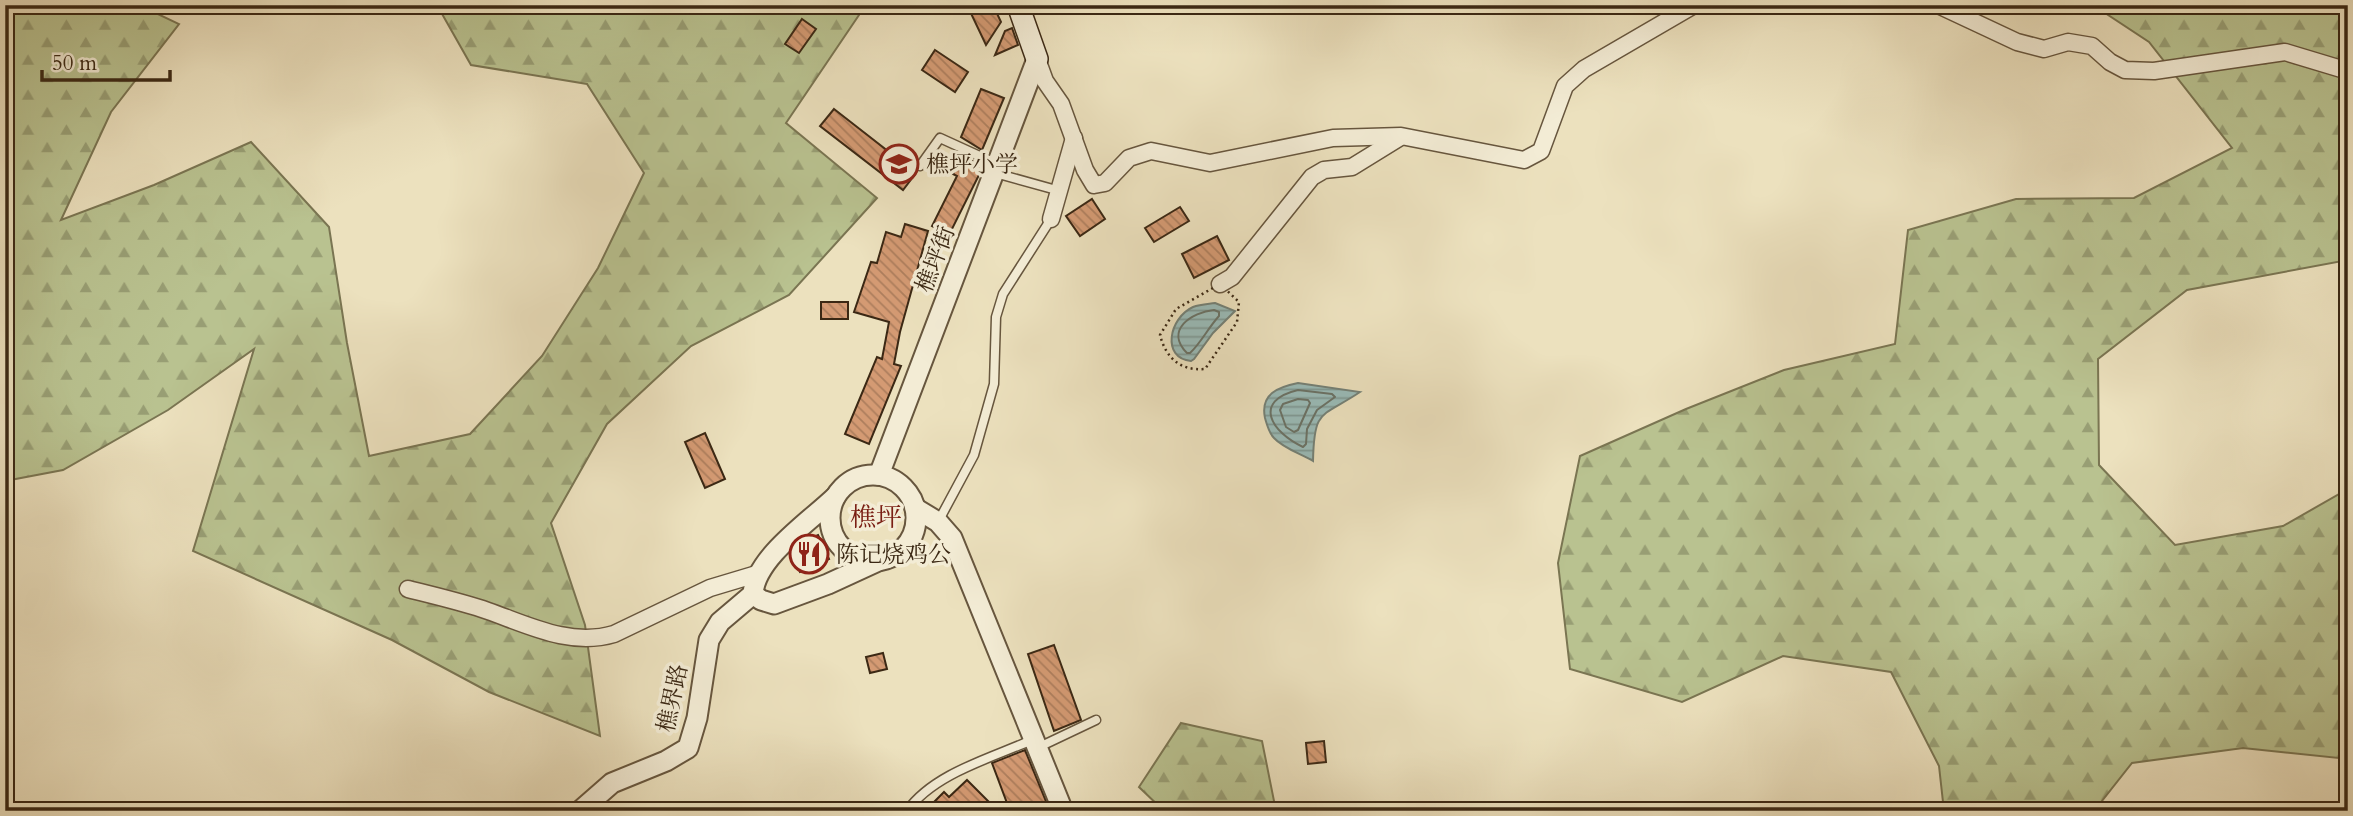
<svg xmlns="http://www.w3.org/2000/svg" width="2353" height="816" viewBox="0 0 2353 816" font-family="Cardo,'Noto Serif SC',serif">
	<defs>
		<pattern id="forest-firs" width="22" height="20" patternUnits="userSpaceOnUse" patternTransform="scale(1.75)"><rect width="22" height="20" fill="#b9c290"/><path d="M5 1l3.5 6h-7zM16 11l3.5 6h-7z" fill="#989e74"/></pattern>
		<pattern id="water-rules" width="6" height="5" patternUnits="userSpaceOnUse" patternTransform="scale(1.75)"><rect width="6" height="5" fill="#9abcb9"/><path d="M0 2.5h6" fill="none" stroke="#7f9995"/></pattern>
		<pattern id="building-back-hatch" width="6" height="6" patternUnits="userSpaceOnUse" patternTransform="scale(1.75)"><rect width="6" height="6" fill="#d49a73"/><path d="M-1 5l2 2M0 0l6 6M5-1l2 2" fill="none" stroke="#ad7e5d"/></pattern>
	</defs>
	<rect width="100%" height="100%" fill="#ece1be"/>
	<filter id="stains"><feTurbulence type="fractalNoise" baseFrequency=".00286" numOctaves="4"/><feColorMatrix values="0 0 0 0 .2 0 0 0 0 .09 0 0 0 0 .02 0 0 0 .5 -.17"/></filter>
	<radialGradient id="worn" r=".72"><stop offset=".6" stop-color="#630" stop-opacity="0"/><stop offset="1" stop-color="#630" stop-opacity=".3"/></radialGradient>
	<g fill="url(#forest-firs)" stroke="#7a7552" stroke-width="2">
		<polygon points="5,5 139,5 179,24 111,112 61,220 154,185 251,142 329,227 347,343 369,456 470,434 542,356 598,268 644,173 587,84 471,65 437,5 853,5 859,15 786,123 877,198 789,295 691,346 607,424 551,523 585,625 600,736 489,692 392,640 193,551 254,349 168,410 63,470 5,481"/>
		<polygon points="2093,5 2348,5 2348,260 2187,290 2098,359 2099,465 2175,545 2283,526 2348,489 2348,759 2243,748 2132,763 2094,811 1944,811 1939,766 1891,672 1783,656 1682,702 1570,669 1558,563 1580,456 1686,409 1784,370 1895,344 1908,230 2016,199 2134,198 2232,148 2149,42"/>
		<polygon points="1181,723 1262,741 1276,811 1164,811 1139,787"/>
	</g>
	<g fill="url(#water-rules)" stroke="#748177" stroke-width="2">
		<path d="M1215 303 1235 311 1213 333 1194 359 1191 361C1161 358 1169 318 1193 307 1200 304 1208 304 1215 303Z"/>
		<path d="M1298 383 1360 392C1321 418 1314 408 1313 461 1301 454 1283 448 1274 438 1269 433 1267 425 1265 418 1260 394 1278 387 1298 383Z"/>
	</g>
	<g fill="none" stroke-linecap="round" stroke-linejoin="round">
		<g stroke="#6a7266" stroke-width="2">
			<path d="M1214 310 1219 312V316C1208 328 1201 343 1190 353H1187C1164 330 1192 312 1214 310Z"/>
			<path d="M1298 390 1332 394 1335 397 1317 410 1307 429 1306 444 1303 447C1271 432 1252 401 1298 390Z"/>
			<polygon points="1298,399 1308,400 1310,403 1298,430 1294,432 1286,427 1280,410 1283,404"/>
		</g>
	</g>
	<g fill="url(#building-back-hatch)" stroke="#3b2814" stroke-width="2">
		<polygon points="967,5 993,5 1001,22 986,45"/>
		<polygon points="802,19 816,29 799,53 785,44"/>
		<polygon points="1012,28 1018,45 995,55 1005,31"/>
		<polygon points="935,50 968,72 955,92 922,70"/>
		<polygon points="981,89 1004,98 982,150 961,137"/>
		<polygon points="834,109 916,173 903,190 820,126"/>
		<polygon points="962,155 983,167 949,235 932,226 957,176 953,174"/>
		<polygon points="1092,199 1105,219 1080,236 1066,216"/>
		<polygon points="1180,207 1189,221 1154,242 1145,228"/>
		<polygon points="905,224 928,231 900,332 894,364 901,366 869,444 845,434 877,357 882,359 889,322 854,312 871,262 877,263 886,232 901,237"/>
		<polygon points="1217,236 1229,260 1194,278 1182,254"/>
		<rect x="821" y="302" width="27" height="17"/>
		<polygon points="705,433 725,479 705,488 685,442"/>
		<polygon points="818,535 829,559 800,572 791,553 801,543"/>
		<polygon points="1054,645 1081,720 1054,731 1028,654"/>
		<polygon points="883,653 887,669 870,673 866,657"/>
		<polygon points="1324,741 1326,762 1308,764 1306,743"/>
		<polygon points="1025,750 1050,811 1010,811 992,763"/>
		<polygon points="967,780 998,811 925,811 944,792 949,797"/>
	</g>
	<g fill="none" stroke-linecap="round" stroke-linejoin="round">
		<defs>
			<g id="service">
				<polyline points="920,166 940,138 997,164"/>
				<polyline points="995,173 1060,191"/>
				<polyline points="938,522 974,455 994,384 996,317 1003,294 1051,219"/>
				<polyline points="1037,748 1096,720"/>
				<path d="M907 811C934 773 992 758 1034 739"/>
			</g>
			<g id="minor">
				<polyline points="1834,5 1837,5"/>
				<polyline points="1938,5 2017,42 2044,49 2068,42 2092,46 2110,62 2125,70 2154,71 2285,52 2348,71"/>
				<polyline points="1037,59 1045,81 1061,104 1085,170 1094,185 1105,183 1129,158 1151,151 1210,163 1333,138 1401,136 1524,160 1541,151 1565,86 1584,69 1694,5"/>
				<polyline points="1051,219 1074,138"/>
				<polyline points="1220,284 1232,277 1312,177 1324,170 1352,167 1399,138"/>
				<path d="M408 589C435 596 462 602 488 611 528 625 570 647 614 634L710 588 760 573"/>
			</g>
			<g id="tertiary">
				<polyline points="879,475 1037,59"/>
				<circle cx="873" cy="518" r="43"/>
				<polyline points="915,508 938,522 952,538 1063,811"/>
				<polyline points="753,594 761,600 774,604 828,584 878,561"/>
				<path d="M753 594C755 558 810 521 835 497"/>
				<polyline points="580,811 612,783 666,761 688,748 697,718 709,640 720,622 753,594"/>
			</g>
			<polyline id="secondary" points="1018,5 1037,59"/>
		</defs>
		<use href="#service" stroke="#67563e" stroke-width="11"/>
		<use href="#minor" stroke="#67563e" stroke-width="19"/>
		<use href="#tertiary" stroke="#67563e" stroke-width="23"/>
		<use href="#secondary" stroke="#3b2814" stroke-width="24"/>
		<path stroke="#3b2814" stroke-width="2.5" stroke-dasharray="2 3.5" stroke-linecap="butt" d="M1220 284 1239 302 1237 322 1205 369C1180 371 1166 358 1160 335L1176 309Z"/>
		<use href="#service" stroke="#f3ecd5" stroke-width="8"/>
		<use href="#minor" stroke="#f3ecd5" stroke-width="16"/>
		<use href="#tertiary" stroke="#f3ecd5" stroke-width="19"/>
		<use href="#secondary" stroke="#f3ecd5" stroke-width="21"/>
	</g>
	<defs>
		<symbol id="school-ring" viewBox="-11 -11 22 22"><circle r="9.5" fill="#f3ecd5" stroke="#8f2418" stroke-width="1.5"/><path d="M0-5L7-2L0 1L-7-2ZM-4 1L0 2.5L4 1V4Q0 6-4 4Z" fill="#8f2418"/></symbol>
		<symbol id="restaurant-ring" viewBox="-11 -11 22 22"><circle r="9.5" fill="#f3ecd5" stroke="#8f2418" stroke-width="1.5"/><path d="M-5-6h1v4h1v-4h1v4h1v-4h1v5L-1.5 .5V6h-2V.5L-5-1ZM5-6V6H3V1.5H1.5Q1.5-4 5-6Z" fill="#8f2418"/></symbol>
	</defs>
	<g fill-rule="evenodd">
		<use href="#school-ring" x="877" y="142" width="44" height="44"/>
		<use href="#restaurant-ring" x="787" y="532" width="44" height="44"/>
	</g>
	<g text-anchor="middle" stroke-width="7" stroke-linejoin="round" paint-order="stroke">
		<g font-size="23" fill="#3b2814" stroke="#f3ecd5" text-anchor="start">
			<text x="926" y="172">樵坪小学</text>
			<text x="836" y="562">陈记烧鸡公</text>
		</g>
		<g font-size="23" fill="#3b2814" stroke="#f3ecd5">
			<text transform="translate(935 259) rotate(-69)" y="8">樵坪街</text>
			<text transform="translate(672 698) rotate(-78)" y="8">樵界路</text>
		</g>
		<g font-size="26" fill="#7a1f14" stroke="#f3ecd5">
			<text x="876" y="526">樵坪</text>
		</g>
	</g>
	<rect width="2353" height="816" fill="none" stroke="#ece1be" stroke-width="28"/>
	<rect x="7" y="7" width="2339" height="802" fill="none" stroke="#3b2814" stroke-width="3.5"/>
	<rect x="14" y="14" width="2325" height="788" fill="none" stroke="#3b2814" stroke-width="2"/>
	<path d="M42 70v10h128v-10" fill="none" stroke="#3b2814" stroke-width="3.5"/>
	<text x="52" y="70" font-size="21" fill="#3b2814" stroke="#f3ecd5" stroke-width="5" paint-order="stroke">50 m</text>
	<rect width="100%" height="100%" filter="url(#stains)"/>
	<rect width="100%" height="100%" fill="url(#worn)"/>
</svg>
